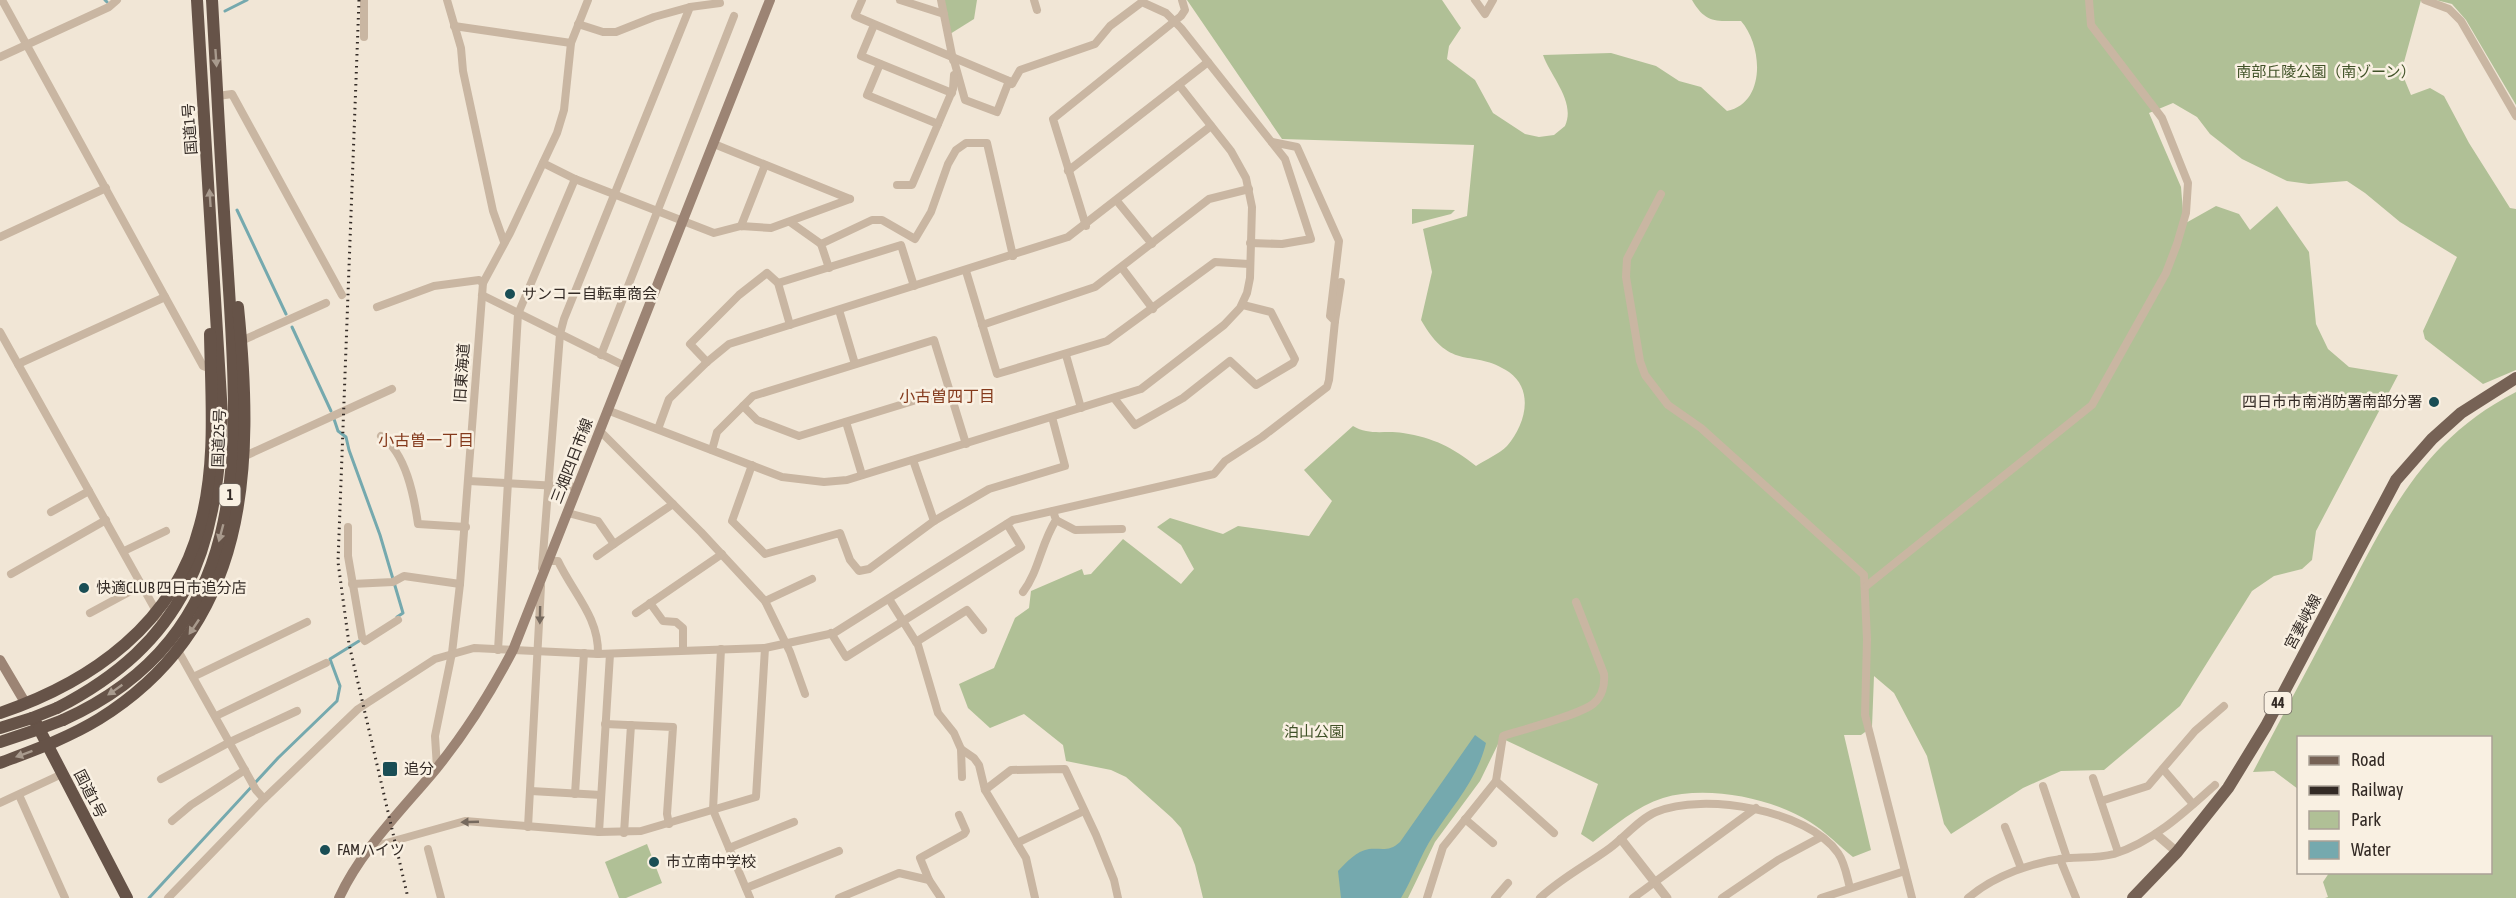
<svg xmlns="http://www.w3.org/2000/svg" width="2516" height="898" viewBox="0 0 2516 898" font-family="'Asap Condensed','Noto Sans JP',sans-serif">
	<rect width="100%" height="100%" fill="#f1e6d6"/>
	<g fill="#b0c096">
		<polygon points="943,0 977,0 974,19 950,34"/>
		<path d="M1187 0H1442L1461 28 1449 46 1447 59 1475 80 1493 113 1525 134 1539 137 1554 135 1565 126C1576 102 1551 77 1543 55L1611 53 1656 66 1679 81 1701 87 1727 111C1766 103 1763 46 1741 21 1716 21 1706 24 1692 0H2421L2404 62 2398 64 2411 95 2430 88 2444 96 2469 143 2510 208 2516 209V370L2483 384 2425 339 2423 331 2457 257 2400 222 2365 193 2347 181 2309 184 2287 181 2242 159 2210 134 2197 117 2173 103 2149 113 2181 187 2184 224 2216 206 2239 214 2250 230 2277 206 2309 252 2316 324 2328 349 2349 367 2398 375 2316 531 2312 560 2302 569 2274 576 2252 591 2180 706 2104 770 2061 771 2023 788 1951 834 1944 824 1927 756 1894 693 1874 676 1872 727 1861 735H1844L1871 850 1853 857C1839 846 1825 831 1810 822 1772 798 1707 785 1663 798 1637 806 1614 826 1593 842L1581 834 1598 784 1501 738 1480 781 1435 842 1408 898H1203L1195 865 1181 828 1172 818 1126 777 1111 770 1066 761 1063 745 1024 714 990 728 968 708 959 684 994 668 1015 618 1029 608 1031 591 1082 569 1084 575 1091 574 1123 539 1181 584 1194 569 1181 545 1157 527 1170 518 1223 534 1238 526 1309 536 1332 501 1304 470 1353 426C1369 436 1385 430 1403 433 1434 438 1452 447 1476 466 1485 460 1499 454 1507 446 1525 425 1535 391 1509 372 1472 347 1452 374 1421 320L1432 272 1423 229 1467 216 1474 145 1282 139Z"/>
		<polygon points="2436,0 2516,0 2516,105 2466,20 2452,4"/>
		<polygon points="1412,209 1455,210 1451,214 1412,224"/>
		<path d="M2516 392V898H2325L2328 897 2323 882 2329 873 2490 872V738H2298V789L2274 771 2253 772C2281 718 2310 665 2338 611 2386 520 2420 441 2516 392Z"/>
		<polygon points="647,844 662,883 626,898 619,898 605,862"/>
	</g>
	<path fill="#75a9ae" d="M1475 735 1486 743C1477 780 1453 805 1433 836 1420 856 1413 878 1401 898H1341L1338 871C1347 862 1356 851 1369 849 1383 848 1389 852 1400 842Z"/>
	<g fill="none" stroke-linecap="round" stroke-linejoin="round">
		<g stroke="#75a9ae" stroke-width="3">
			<polyline points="105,0 107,2"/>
			<polyline points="225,11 247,0"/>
			<polyline points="237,210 286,314"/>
			<polyline points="292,327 331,411"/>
			<polyline points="334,419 338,431 346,437 349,450 380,535 403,613 397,617"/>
			<polyline points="149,898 278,758 337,701 340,686 330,659 359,641"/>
		</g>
		<g stroke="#c9b6a2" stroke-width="8">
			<polyline points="2,0 203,366 211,369"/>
			<polyline points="447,0 461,48 463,71 493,211 504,242"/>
			<polyline points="862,0 855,16 1009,81"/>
			<polyline points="900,0 944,14"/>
			<polyline points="941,0 953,60"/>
			<polyline points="1034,0 1037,10"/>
			<polyline points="1475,0 1485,14 1493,0"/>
			<polyline points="2425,0 2449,9 2461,21 2516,116"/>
			<polyline points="578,24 603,32 616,32 654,17 690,7"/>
			<polyline points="874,25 861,56 952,93"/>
			<polyline points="454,26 571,43"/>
			<polyline points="364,37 364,0"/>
			<polyline points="0,57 109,7 117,0"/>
			<polyline points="953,57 965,100 997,112 1009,81 1012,84 1020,70 1095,44 1110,26 1142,2 1166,13 1181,28 1285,159 1311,239 1282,244 1250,243"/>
			<polyline points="880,64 867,95 938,124"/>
			<polyline points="218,96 232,94 342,295"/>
			<polyline points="714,144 850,199"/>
			<polyline points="543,163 575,179 714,233 741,226 771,228 850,199"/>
			<polyline points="1068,171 1208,62"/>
			<polyline points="897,185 912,185 953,89 954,75"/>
			<polyline points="1661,194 1627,259 1626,277 1640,361 1645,375 1668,405 1701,428 1864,575 1867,639 1865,715 1912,898"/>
			<polyline points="1117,201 1152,244"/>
			<polyline points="790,222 821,244"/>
			<polyline points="741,226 765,165"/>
			<polyline points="1086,226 1053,119 1181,16 1185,10 1182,0"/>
			<polyline points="0,237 106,188"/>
			<polyline points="829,268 821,244 872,220 882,220 915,239 931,212 948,164 956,150 966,143 987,143 1013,256"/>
			<polyline points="1122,268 1153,309"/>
			<polyline points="966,271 997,374 1107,341 1215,262 1249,264"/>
			<polyline points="778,283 901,245 914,286"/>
			<polyline points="482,295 625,366"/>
			<polyline points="377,307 434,286 479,280 483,283"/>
			<polyline points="839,310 855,364"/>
			<polyline points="1335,321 1341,282"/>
			<polyline points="982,325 1095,287 1209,199 1249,189"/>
			<polyline points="0,332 160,618"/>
			<polyline points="241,341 326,303"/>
			<polyline points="601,355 734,16"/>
			<polyline points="1066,355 1081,408"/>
			<polyline points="707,362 690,344 739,295 767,273 778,283 790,325"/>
			<polyline points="18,364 165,297"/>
			<polyline points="1114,398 1135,425 1183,398 1230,361 1256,385 1293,363 1295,359 1271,312 1243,305"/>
			<polyline points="743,406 757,420 799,436 949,390"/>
			<polyline points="607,410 782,477 824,482 847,480 1141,389 1224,325 1240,308 1247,293 1250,278 1252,207 1246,178 1231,151 1179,85"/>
			<polyline points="846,422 862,475"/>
			<polyline points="658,429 669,399 707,362 729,344 1068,237 1211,126"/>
			<polyline points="600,431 701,532 765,601 790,652 805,694"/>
			<path d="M381 436C406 453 414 496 418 524L466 527"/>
			<polyline points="712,450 717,432 753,396 934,340 966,444"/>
			<polyline points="245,456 392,389"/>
			<polyline points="913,460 934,521"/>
			<polyline points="752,465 732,521 765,554 840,533 850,560 859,571 869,569 934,521 989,489 1065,466 1052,417"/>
			<polyline points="469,481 577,487"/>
			<polyline points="51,512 89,491"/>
			<polyline points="568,513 598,521 614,544 673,504"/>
			<polyline points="1056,520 1075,530 1122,529"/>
			<polyline points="348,527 348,556 362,637 365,641 398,620"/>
			<polyline points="124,551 166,531"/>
			<polyline points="597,556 614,544"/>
			<path d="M549 561H558C573 593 599 617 598 654"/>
			<polyline points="542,568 560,334 564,319 690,7 720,3"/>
			<polyline points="11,574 106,520"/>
			<polyline points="352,584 393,582 404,576 460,584"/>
			<polyline points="1865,587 2092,405 2166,273 2177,244 2186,213 2188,183 2162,118 2091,25 2089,0"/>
			<path d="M1023 592C1039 571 1041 543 1056 520L1053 511"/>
			<polyline points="889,599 918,645 938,713 954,733 961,749 974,758 979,765 985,790 1026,858 1035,898"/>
			<polyline points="765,601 812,579"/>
			<polyline points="650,603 663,621 676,622 683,628 683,650"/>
			<polyline points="90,613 142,585"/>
			<polyline points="636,613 722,554"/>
			<polyline points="831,633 846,657 1021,547 1007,524"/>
			<polyline points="916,642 967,610 983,630"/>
			<polyline points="176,647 256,790 264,799"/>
			<polyline points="721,649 713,810 750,898"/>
			<polyline points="498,650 518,314 575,179"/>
			<polyline points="193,677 307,622"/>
			<polyline points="216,716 326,663"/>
			<polyline points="605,724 673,727 667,814 669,824"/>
			<polyline points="961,749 962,777"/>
			<polyline points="437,768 435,736 452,653 460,584 483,283 510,233 557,133 564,110 571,43 588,0"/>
			<polyline points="2163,769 2193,804"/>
			<polyline points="2093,778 2118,852"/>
			<polyline points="161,779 230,742 297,711"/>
			<polyline points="1496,781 1554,833"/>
			<polyline points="2043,786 2067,858"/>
			<polyline points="985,790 1011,770 1065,769 1096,835 1114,880 1118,898"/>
			<polyline points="531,791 601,795"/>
			<polyline points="575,794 584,653"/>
			<polyline points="19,795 65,898"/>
			<polyline points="2101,801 2148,786 2195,731 2224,706"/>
			<polyline points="0,803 62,774"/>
			<polyline points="1465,819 1493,843"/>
			<polyline points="172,821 191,805 245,770"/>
			<polyline points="528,827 541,586"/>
			<polyline points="2005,827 2021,868"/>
			<polyline points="599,832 610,654"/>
			<polyline points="624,833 631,725"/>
			<polyline points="1017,843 1084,811"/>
			<polyline points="372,847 465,821 599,832 641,831 756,797 765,648"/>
			<polyline points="729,848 794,822"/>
			<polyline points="428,849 441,898"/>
			<polyline points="2060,859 2076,898"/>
			<polyline points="929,880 920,858 964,834 966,831 959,815"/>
			<polyline points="746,888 839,851"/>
			<polyline points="168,898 264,799 358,709 435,659 474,648 598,654 765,648 834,633 1013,520 1214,474 1225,461 1262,437 1327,387 1329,380 1335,321 1330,316 1339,241 1297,147 1272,142"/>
			<polyline points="839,898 899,873 929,880 941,898"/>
			<path d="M1427 898 1443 847 1496 781 1503 736C1522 730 1579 715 1593 704 1602 697 1605 685 1604 674L1576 602"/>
			<polyline points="1495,898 1508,883"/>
			<path d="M1540 898C1561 878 1587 865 1610 848 1625 837 1639 819 1656 812 1704 792 1808 810 1838 853 1845 863 1847 877 1850 888"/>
			<polyline points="1633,898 1756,808"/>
			<polyline points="1722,898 1778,860 1821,837"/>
			<polyline points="1821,898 1905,871"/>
			<path d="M1968 898C1995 875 2033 862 2068 858 2083 857 2099 858 2114 854 2153 842 2185 812 2215 785"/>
		</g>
		<g stroke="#c9b6a2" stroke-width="9">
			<polyline points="2156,834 2177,852"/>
			<polyline points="1621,839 1667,898"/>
		</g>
		<g stroke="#9c8474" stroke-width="10">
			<polyline points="0,660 26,704"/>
			<path d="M339 898C361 850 402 810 436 769 466 732 491 692 513 650L770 0"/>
		</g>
		<polyline stroke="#766255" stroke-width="12" points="2133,898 2177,852 2228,788 2266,726 2396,480 2432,439 2461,413 2516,378"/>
		<g stroke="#665348" stroke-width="12">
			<path d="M57 708C185 642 217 553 222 415L197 0"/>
			<path d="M0 713C92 682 175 623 200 525 217 464 211 397 210 334"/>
			<path d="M63 720C261 631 238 438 227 258 221 172 217 86 212 0"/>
			<polyline points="35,721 127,898"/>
			<polyline points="0,728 32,718"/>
			<polyline points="0,742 39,729"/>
			<path d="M0 763C34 750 68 738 99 719 251 625 254 466 238 307"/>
		</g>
		<polyline stroke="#332a25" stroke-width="3" stroke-dasharray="1.5 4.5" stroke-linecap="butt" points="359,0 338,562 349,644 408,898"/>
		<g stroke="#665348" stroke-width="12">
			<polyline points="32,718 57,708"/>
			<polyline points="39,729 63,720"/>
		</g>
	</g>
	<defs><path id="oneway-solid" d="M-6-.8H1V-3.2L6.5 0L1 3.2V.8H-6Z" transform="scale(1.5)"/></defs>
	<g fill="#a89a8d">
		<use href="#oneway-solid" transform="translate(216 58) rotate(86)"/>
		<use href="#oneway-solid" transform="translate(210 198) rotate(-94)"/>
		<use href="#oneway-solid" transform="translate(221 533) rotate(105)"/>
		<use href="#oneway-solid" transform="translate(194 627) rotate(124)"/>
		<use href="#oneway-solid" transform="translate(115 690) rotate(145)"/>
		<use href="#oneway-solid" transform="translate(24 754) rotate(160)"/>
	</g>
	<g fill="#76695d">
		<use href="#oneway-solid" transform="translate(540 615) rotate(91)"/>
		<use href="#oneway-solid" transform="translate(470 822) rotate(178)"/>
	</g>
	<g fill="#1a4e55" stroke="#f9f0e2" stroke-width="2">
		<circle cx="510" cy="294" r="6"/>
		<circle cx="2434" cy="402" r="6"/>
		<circle cx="84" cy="588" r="6"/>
		<rect x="382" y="761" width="16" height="16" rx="3"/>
		<circle cx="325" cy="850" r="6"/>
		<circle cx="654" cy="862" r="6"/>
	</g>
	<g text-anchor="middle" stroke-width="5" stroke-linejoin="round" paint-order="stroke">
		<g fill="#f9f0e2" stroke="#6e655e" stroke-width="1.5">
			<rect x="219.5" y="484" width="21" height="22" rx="4.5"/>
			<rect x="2264.5" y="692" width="27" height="22" rx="4.5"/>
		</g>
		<g font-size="14" font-weight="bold" fill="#332a25">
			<text x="230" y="500">1</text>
			<text x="2278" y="708">44</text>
		</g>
		<g font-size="15" fill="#415228" stroke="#f9f0e2">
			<text x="2326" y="77">南部丘陵公園（南ゾーン）</text>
			<text x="1314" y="737">泊山公園</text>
		</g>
		<g font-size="15" fill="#332a25" stroke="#f9f0e2">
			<text transform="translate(190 129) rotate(-94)" y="5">国道1号</text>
			<text transform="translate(462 373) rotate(-86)" y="5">旧東海道</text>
			<text transform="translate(219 438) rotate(-88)" y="5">国道25号</text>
			<text transform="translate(572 461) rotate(-69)" y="5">三畑四日市線</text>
			<text transform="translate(2303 622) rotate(-62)" y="5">宮妻峡線</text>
			<text transform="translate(90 794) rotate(63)" y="5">国道1号</text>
		</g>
		<g font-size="15" fill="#332a25" stroke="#f9f0e2" text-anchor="start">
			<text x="522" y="299">サンコー自転車商会</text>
			<text x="2422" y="407" text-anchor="end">四日市市南消防署南部分署</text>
			<text x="96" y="593">快適CLUB 四日市追分店</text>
			<text x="404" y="774">追分</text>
			<text x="337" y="855">FAMハイツ</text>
			<text x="666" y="867">市立南中学校</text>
		</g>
		<g font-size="16" fill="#843a1c" stroke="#f9f0e2">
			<text x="947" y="402">小古曽四丁目</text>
			<text x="426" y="446">小古曽一丁目</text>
		</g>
	</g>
	<rect x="2297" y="736" width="195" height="138" fill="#f9f0e2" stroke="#aaa196" stroke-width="1.5"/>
	<rect x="2309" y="756" width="30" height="9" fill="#766255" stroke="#aaa196" stroke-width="1.5"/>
	<text x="2351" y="766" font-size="18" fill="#332a25">Road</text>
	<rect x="2309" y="786" width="30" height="9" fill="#332a25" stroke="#aaa196" stroke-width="1.5"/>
	<text x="2351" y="796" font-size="18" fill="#332a25">Railway</text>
	<rect x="2309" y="811" width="30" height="18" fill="#b0c096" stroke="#aaa196" stroke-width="1.5"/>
	<text x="2351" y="826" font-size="18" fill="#332a25">Park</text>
	<rect x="2309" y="841" width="30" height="18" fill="#75a9ae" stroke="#aaa196" stroke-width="1.5"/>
	<text x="2351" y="856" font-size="18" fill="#332a25">Water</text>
</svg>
